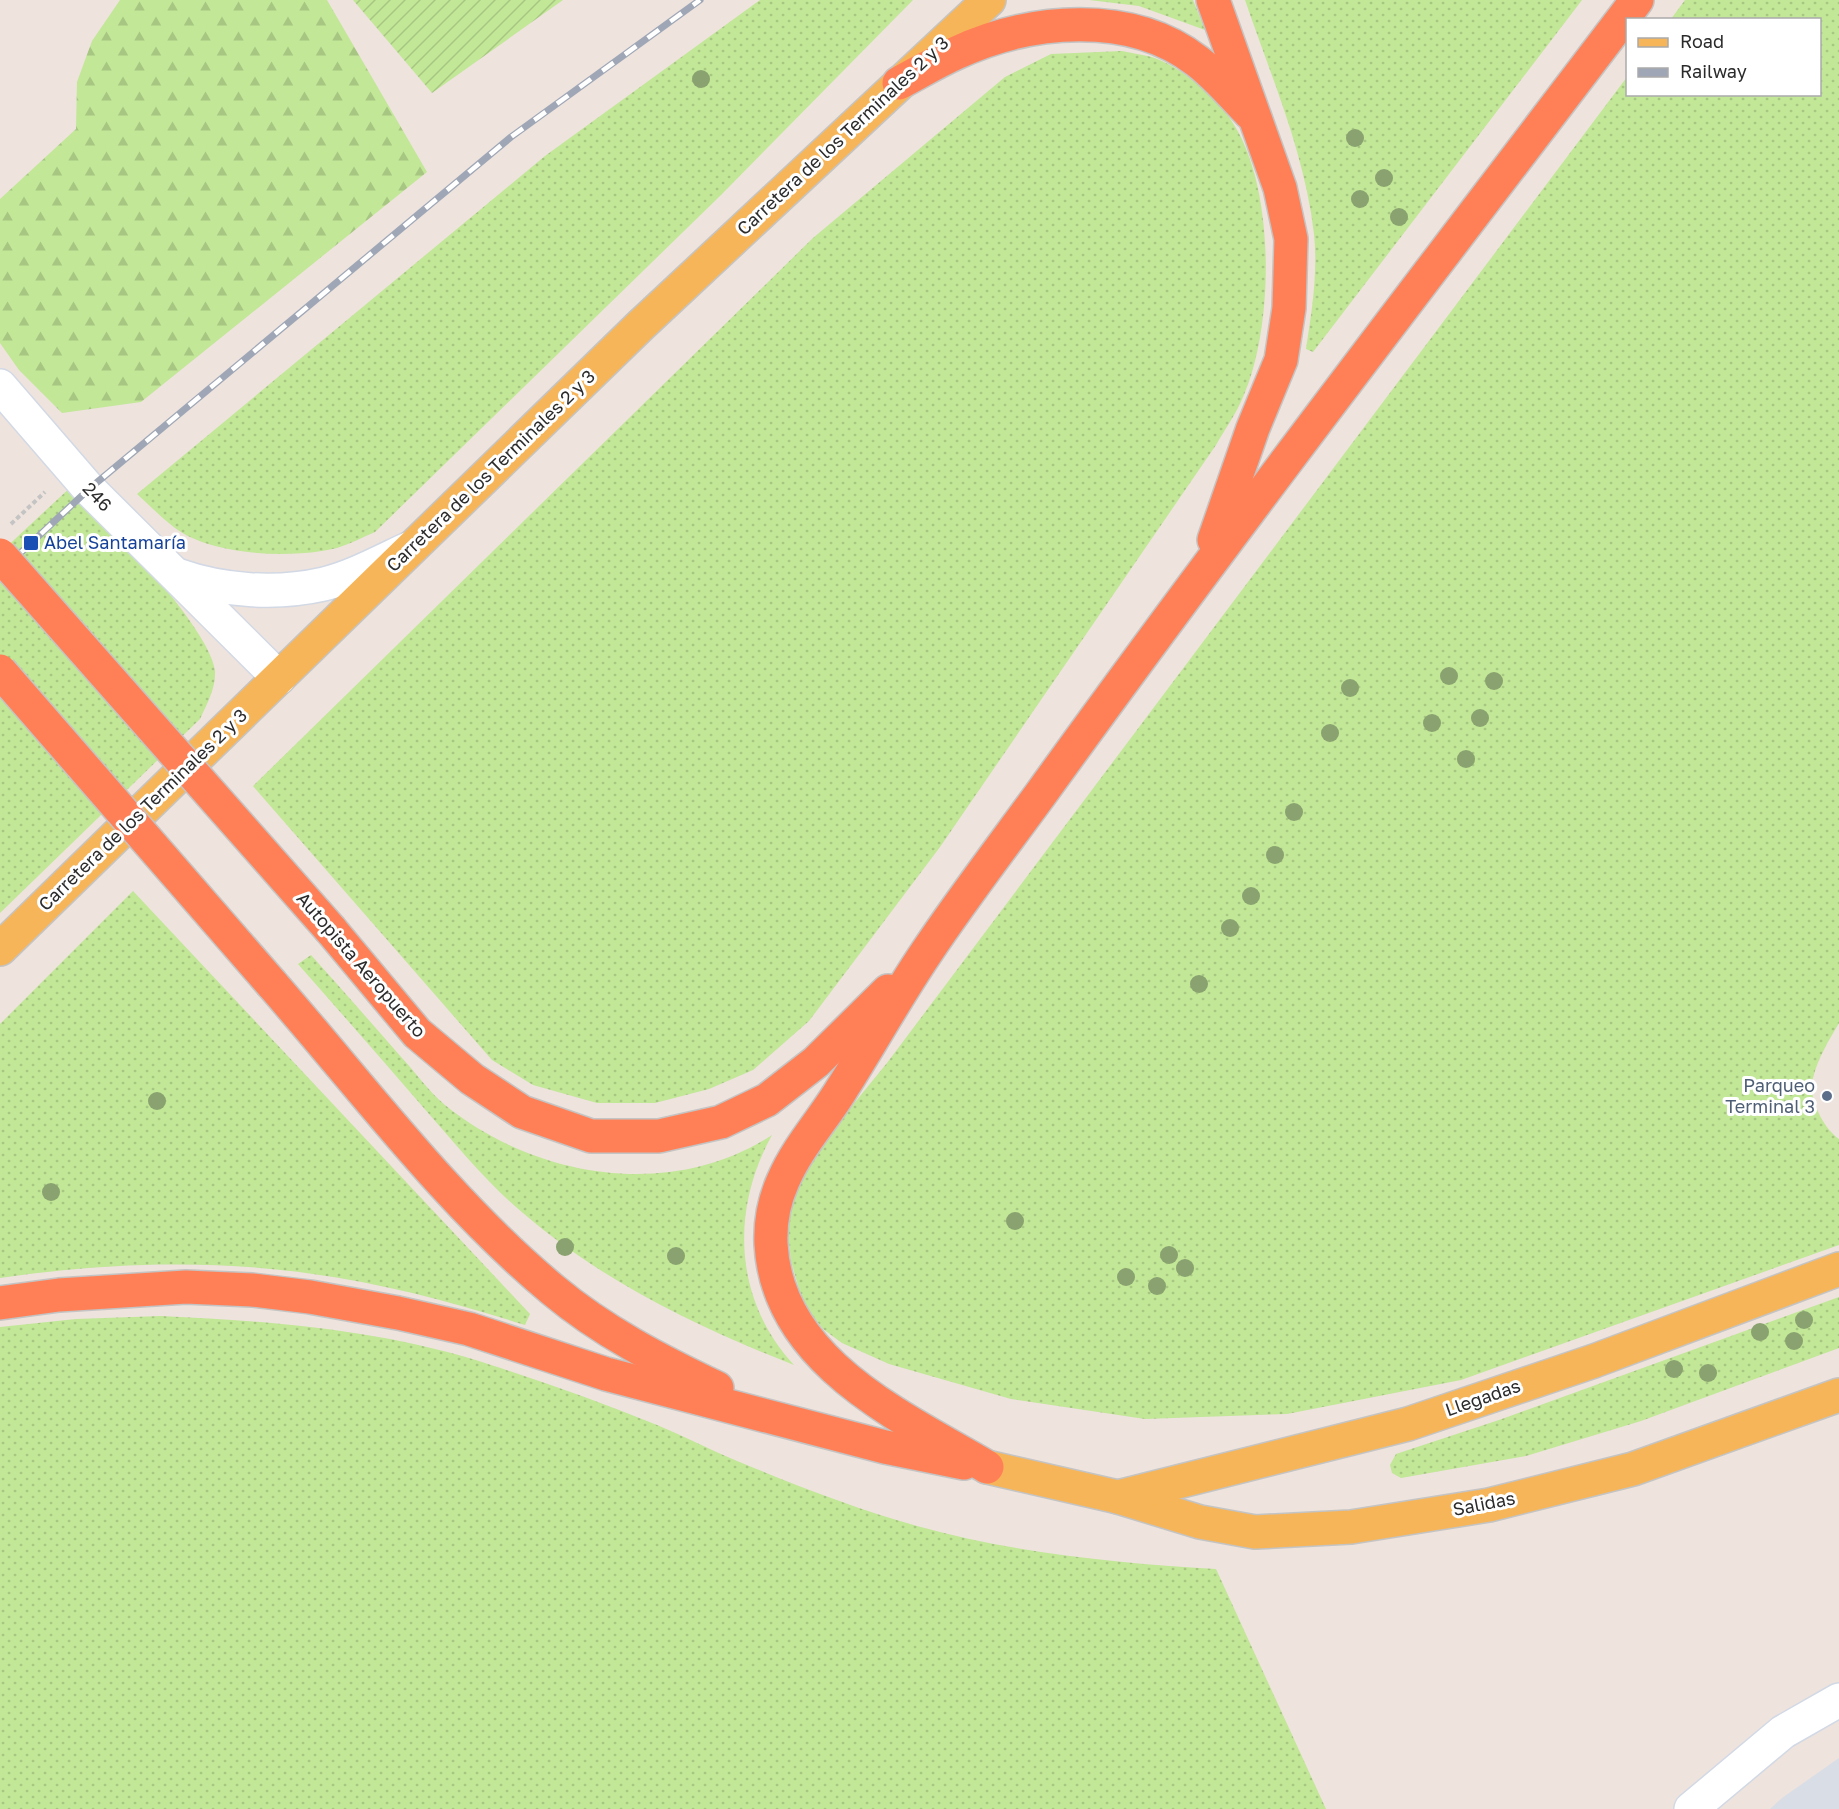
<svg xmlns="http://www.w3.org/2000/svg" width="1839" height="1809" viewBox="0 0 1839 1809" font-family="'Golos Text',sans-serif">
	<defs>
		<pattern id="grass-dots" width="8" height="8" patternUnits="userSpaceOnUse" patternTransform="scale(1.5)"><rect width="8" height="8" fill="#c1e797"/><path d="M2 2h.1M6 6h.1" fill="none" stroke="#a6c682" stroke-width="1.8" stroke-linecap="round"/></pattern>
		<pattern id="forest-firs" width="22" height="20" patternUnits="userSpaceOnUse" patternTransform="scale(1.5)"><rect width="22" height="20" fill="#c1e797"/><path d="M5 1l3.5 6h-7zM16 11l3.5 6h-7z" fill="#a6c682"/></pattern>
		<pattern id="garden-furrows" width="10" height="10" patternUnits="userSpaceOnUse" patternTransform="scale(1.5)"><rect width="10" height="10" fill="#c1e797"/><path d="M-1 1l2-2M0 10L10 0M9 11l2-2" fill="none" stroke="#a6c682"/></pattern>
	</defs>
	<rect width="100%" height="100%" fill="#eee3dd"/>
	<polygon fill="#d8dde6" points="1839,1758 1839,1809 1770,1809 1782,1798"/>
	<g fill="url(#grass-dots)">
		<path d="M760 0H913L721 195 375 532C363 537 350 544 337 548 293 559 212 556 175 528 162 518 150 506 137 494L545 156Z"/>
		<polygon points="1089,0 1193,0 1205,30 1139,6"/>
		<path d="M1245 0H1582L1313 352 1306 349C1312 311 1318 272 1314 234 1305 154 1271 76 1245 0Z"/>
		<path d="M1685 0H1839V1023C1829 1040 1818 1058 1813 1078 1807 1097 1824 1129 1839 1139V1245L1461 1380 1287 1414 1145 1419 1011 1399 889 1364 842 1343 823 1329 808 1310 799 1289 791 1261 788 1233 789 1210 797 1182 811 1156 887 1063 1627 77 1628 94H1820V20L1671 19Z"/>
		<path d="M1122 51C1135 54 1150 55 1162 61 1186 72 1209 92 1225 112 1277 175 1275 326 1243 397 1236 414 1225 429 1216 445L940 847 809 1021 753 1070 709 1089 655 1103H597L533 1085 492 1060 253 786 813 238 1005 77 1051 54Z"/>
		<path d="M74 484C105 521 211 629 215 671 216 688 207 704 200 719L0 913V553Z"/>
		<path d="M133 891 530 1314 525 1325C456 1303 385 1284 313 1274 210 1259 103 1263 0 1278V1024Z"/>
		<path d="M311 955C342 989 372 1024 402 1058 416 1073 429 1092 445 1105 535 1178 671 1201 772 1135 730 1211 734 1300 794 1365 697 1327 602 1281 523 1213 488 1184 459 1148 429 1114 386 1064 342 1014 298 964Z"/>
		<polygon points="1839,1297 1839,1348 1641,1421 1526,1456 1401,1478 1392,1473 1390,1465 1396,1454 1499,1420"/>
		<path d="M161 1316C272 1321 385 1330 491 1365 547 1383 603 1403 657 1425 684 1436 710 1450 737 1461 795 1485 856 1509 917 1526 1014 1553 1116 1563 1216 1569L1326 1809H0V1327L76 1319Z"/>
	</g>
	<polygon fill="url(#forest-firs)" points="120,0 327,0 427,172 141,402 62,413 19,370 0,343 0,199 76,129 77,82 92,41"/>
	<polygon fill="url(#garden-furrows)" points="353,0 563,0 432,93"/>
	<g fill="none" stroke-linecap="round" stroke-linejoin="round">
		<defs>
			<g id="minor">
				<polyline points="0,386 89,489 279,678"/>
				<path d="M177 575C222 591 276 595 324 584 353 577 382 561 410 548"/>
				<polyline points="1691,1809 1783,1732 1839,1700"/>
			</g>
			<g id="major">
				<polyline points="0,949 640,326 989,0"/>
				<polyline points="987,1467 1118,1497 1200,1522 1255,1532 1351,1527 1489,1505 1633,1469 1839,1395"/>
				<polyline points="1118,1497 1408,1424 1594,1361 1839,1269"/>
			</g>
			<g id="highway">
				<polyline points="1213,0 1280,188 1291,239 1289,308 1281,360 1253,428 1214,540"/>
				<path d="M899 83C918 73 936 62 956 53 1029 19 1130 9 1197 61 1217 76 1233 96 1250 113"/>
				<polyline points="331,930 417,1033 472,1079 522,1112 591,1136 659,1136 721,1122 767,1100 816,1062 888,991"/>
				<path d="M272 984C363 1088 447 1202 553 1290 602 1331 660 1361 717 1388"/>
				<polyline points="0,1303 59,1295 186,1287 252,1290 310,1297 398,1313 469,1329 606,1374 885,1447 964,1463"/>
				<path d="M987 1467C900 1416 777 1361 771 1244 770 1221 774 1201 783 1181 798 1146 824 1119 843 1087 871 1043 897 996 926 953 962 899 1002 847 1040 795 1234 526 1436 264 1637 0"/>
			</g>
		</defs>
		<use href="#minor" stroke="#d2d9e5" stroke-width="36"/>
		<use href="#major" stroke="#c4c4c4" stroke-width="36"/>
		<use href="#highway" stroke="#c4c4c4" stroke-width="36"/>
		<polyline stroke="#c4c4c4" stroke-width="4" stroke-dasharray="4.5 3" stroke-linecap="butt" points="11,524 45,492"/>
		<use href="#minor" stroke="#fff" stroke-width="33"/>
		<use href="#major" stroke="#f7b559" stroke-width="33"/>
		<use href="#highway" stroke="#ff8057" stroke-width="33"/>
		<defs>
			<polyline id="rail" points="0,572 89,489 511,137 700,0"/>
		</defs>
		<use href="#rail" stroke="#9fa7b6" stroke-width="7"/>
		<use href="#rail" stroke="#fff" stroke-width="4.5" stroke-dasharray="14" stroke-linecap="butt"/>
		<defs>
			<g id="highway-bridge">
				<polyline points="0,555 331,930"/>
				<polyline points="0,671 272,984"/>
			</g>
		</defs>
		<use href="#highway-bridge" stroke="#c4c4c4" stroke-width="36" stroke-linecap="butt"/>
		<use href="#highway-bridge" stroke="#ff8057" stroke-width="33"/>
	</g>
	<g fill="#8aa270">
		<circle cx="701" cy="79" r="9"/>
		<circle cx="1355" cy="138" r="9"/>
		<circle cx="1384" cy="178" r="9"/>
		<circle cx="1360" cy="199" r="9"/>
		<circle cx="1399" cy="217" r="9"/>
		<circle cx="1449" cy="676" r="9"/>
		<circle cx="1494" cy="681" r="9"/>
		<circle cx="1350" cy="688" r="9"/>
		<circle cx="1480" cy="718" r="9"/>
		<circle cx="1432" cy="723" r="9"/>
		<circle cx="1330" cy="733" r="9"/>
		<circle cx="1466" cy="759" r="9"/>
		<circle cx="1294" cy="812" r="9"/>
		<circle cx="1275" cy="855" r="9"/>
		<circle cx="1251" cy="896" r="9"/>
		<circle cx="1230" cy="928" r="9"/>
		<circle cx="1199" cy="984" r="9"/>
		<circle cx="157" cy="1101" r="9"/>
		<circle cx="51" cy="1192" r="9"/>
		<circle cx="1015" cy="1221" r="9"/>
		<circle cx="565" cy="1247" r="9"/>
		<circle cx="1169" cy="1255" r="9"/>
		<circle cx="676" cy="1256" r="9"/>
		<circle cx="1185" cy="1268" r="9"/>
		<circle cx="1126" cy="1277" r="9"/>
		<circle cx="1157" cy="1286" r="9"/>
		<circle cx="1804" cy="1320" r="9"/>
		<circle cx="1760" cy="1332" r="9"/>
		<circle cx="1794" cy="1341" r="9"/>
		<circle cx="1674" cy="1369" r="9"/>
		<circle cx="1708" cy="1373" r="9"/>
	</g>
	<rect fill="#1a4fb4" stroke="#fff" stroke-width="2" x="23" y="535" width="16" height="16" rx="3"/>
	<circle fill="#5c6f8a" stroke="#fff" stroke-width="2" cx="1827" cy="1096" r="6"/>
	<g text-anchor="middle" stroke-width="6" stroke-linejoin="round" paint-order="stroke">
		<g font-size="18" fill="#2b2b2b" stroke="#fff">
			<text transform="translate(843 136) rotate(-43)" y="6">Carretera de los Terminales 2 y 3</text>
			<text transform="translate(491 471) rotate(-44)" y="6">Carretera de los Terminales 2 y 3</text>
			<text transform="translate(97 497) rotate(46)" y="6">246</text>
			<text transform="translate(143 810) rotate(-44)" y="6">Carretera de los Terminales 2 y 3</text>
			<text transform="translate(361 965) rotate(49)" y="6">Autopista Aeropuerto</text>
			<text transform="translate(1483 1398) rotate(-19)" y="6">Llegadas</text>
			<text transform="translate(1484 1504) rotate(-11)" y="6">Salidas</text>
		</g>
		<g font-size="18" fill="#164399" stroke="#fff" text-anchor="start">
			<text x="44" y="549">Abel Santamaría</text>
		</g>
		<g font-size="18" fill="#4e5e75" stroke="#fff" text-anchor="end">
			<text x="1815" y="1092">Parqueo<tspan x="1815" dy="21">Terminal 3</tspan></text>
		</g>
	</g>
	<rect x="1626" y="18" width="195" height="78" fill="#ffffff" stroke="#aaaaaa" stroke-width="1.5"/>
	<rect x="1638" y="38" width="30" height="9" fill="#f7b559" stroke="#aaaaaa" stroke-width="1.5"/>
	<text x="1680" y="48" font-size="18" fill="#2b2b2b">Road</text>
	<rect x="1638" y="68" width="30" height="9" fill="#9fa7b6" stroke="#aaaaaa" stroke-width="1.5"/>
	<text x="1680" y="78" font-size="18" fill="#2b2b2b">Railway</text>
</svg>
